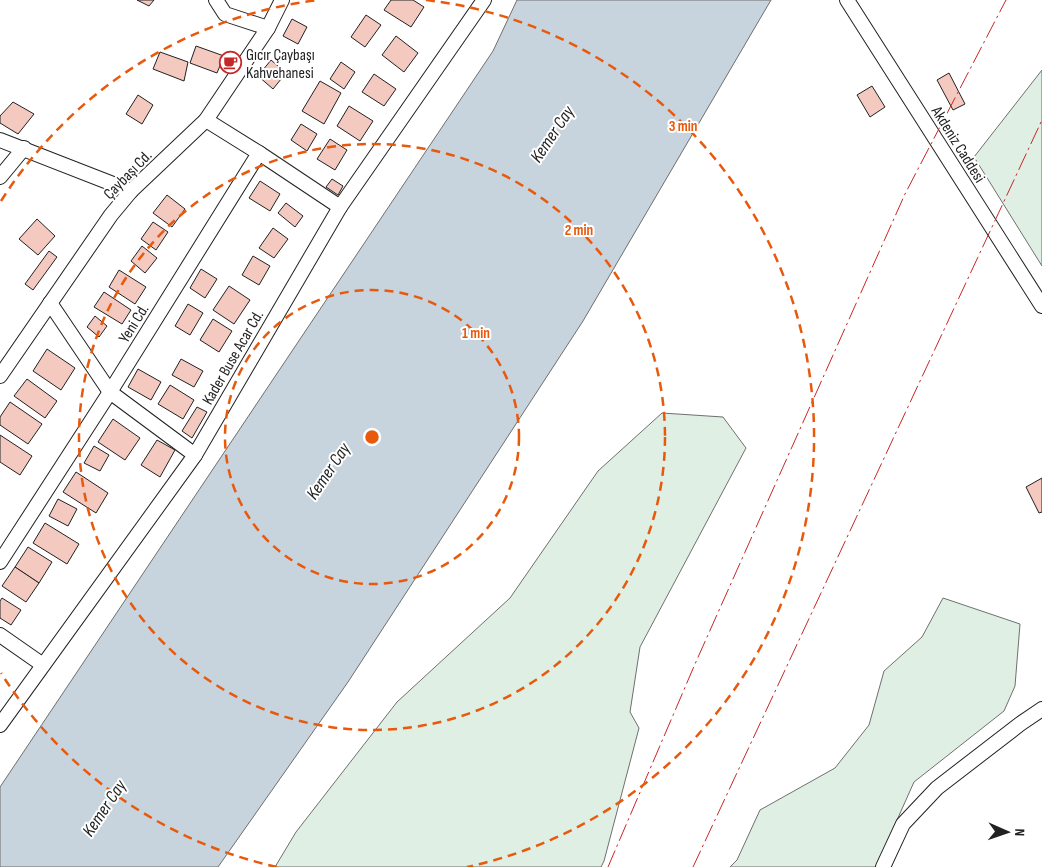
<svg xmlns="http://www.w3.org/2000/svg" width="1042" height="867" viewBox="0 0 1042 867" font-family="'Sofia Sans Condensed',sans-serif">
	<rect width="100%" height="100%" fill="#fff"/>
	<g fill="#e0efe3" stroke="#6f6f6f">
		<polygon points="1042,70 1042,266 974,157"/>
		<polygon points="662,413 723,417 746,448 640,647 630,712 639,728 604,861 601,867 275,867 296,832 397,702 510,598 598,471"/>
		<polygon points="943,598 1020,624 1015,686 1004,711 914,782 876,867 730,867 737,860 760,810 835,768 869,725 884,671 922,637"/>
	</g>
	<polygon fill="#c7d3dd" stroke="#6f6f6f" points="517,0 771,0 583,321 348,682 218,867 0,867 0,787 493,51"/>
	<g fill="#f3c9c0" stroke="#222">
		<polygon points="137,0 154,0 149,6"/>
		<polygon points="391,0 413,0 424,7 411,27 384,10"/>
		<polygon points="366,15 381,25 365,47 351,37"/>
		<polygon points="292,19 307,27 298,44 283,36"/>
		<polygon points="396,36 418,53 404,72 382,55"/>
		<polygon points="196,46 224,56 217,73 190,63"/>
		<polygon points="160,52 188,62 184,81 153,69"/>
		<polygon points="271,60 286,73 273,89 258,76"/>
		<polygon points="341,62 355,72 344,89 330,79"/>
		<polygon points="949,73 965,104 953,110 937,80"/>
		<polygon points="374,74 396,89 384,106 362,92"/>
		<polygon points="320,81 341,93 324,124 302,111"/>
		<polygon points="872,86 885,107 870,117 857,95"/>
		<polygon points="138,95 153,105 142,124 126,114"/>
		<polygon points="13,102 34,114 18,134 0,123 0,116"/>
		<polygon points="349,106 373,121 360,141 337,126"/>
		<polygon points="301,124 317,134 307,151 291,140"/>
		<polygon points="330,139 347,150 335,170 317,159"/>
		<polygon points="332,179 343,186 338,195 326,187"/>
		<polygon points="260,181 280,194 270,211 249,198"/>
		<polygon points="167,195 185,209 172,227 153,213"/>
		<polygon points="286,203 303,216 295,227 278,213"/>
		<polygon points="37,219 55,236 38,255 19,239"/>
		<polygon points="153,222 168,232 156,250 141,239"/>
		<polygon points="273,228 288,239 274,258 259,248"/>
		<polygon points="142,246 157,258 145,273 131,261"/>
		<polygon points="49,251 57,257 33,290 25,284"/>
		<polygon points="253,256 270,266 259,285 242,275"/>
		<polygon points="201,269 217,279 205,298 190,288"/>
		<polygon points="119,270 146,287 135,304 109,287"/>
		<polygon points="229,286 250,300 234,324 213,310"/>
		<polygon points="104,292 131,310 122,324 94,307"/>
		<polygon points="188,304 203,313 190,335 175,326"/>
		<polygon points="95,316 107,326 99,337 87,327"/>
		<polygon points="213,319 232,331 219,352 200,340"/>
		<polygon points="47,349 75,368 61,390 33,371"/>
		<polygon points="181,359 203,371 194,387 172,375"/>
		<polygon points="138,369 161,382 151,400 128,387"/>
		<polygon points="27,379 57,401 45,418 14,396"/>
		<polygon points="170,385 194,400 183,419 158,404"/>
		<polygon points="10,402 42,424 28,444 0,425 0,417"/>
		<polygon points="197,407 207,412 192,438 182,431"/>
		<polygon points="113,419 140,438 125,460 98,442"/>
		<polygon points="0,435 32,456 20,475 0,462"/>
		<polygon points="157,440 175,450 160,477 141,465"/>
		<polygon points="94,446 109,455 100,471 84,463"/>
		<polygon points="76,472 108,493 96,513 63,492"/>
		<polygon points="1042,478 1042,512 1039,513 1026,487"/>
		<polygon points="58,499 77,509 68,526 49,516"/>
		<polygon points="45,523 79,544 67,564 33,543"/>
		<polygon points="28,547 52,562 39,583 15,567"/>
		<polygon points="15,567 39,583 26,602 2,586"/>
		<polygon points="2,598 21,610 11,625 0,618 0,601"/>
	</g>
	<g fill="none" stroke-linecap="round" stroke-linejoin="round">
		<defs>
			<g id="minor">
				<polyline points="216,0 225,14 268,28"/>
				<polyline points="847,0 1042,306"/>
				<polyline points="0,140 131,191"/>
				<polyline points="259,153 340,207"/>
				<polyline points="0,177 24,148"/>
				<polyline points="50,303 110,392 195,455"/>
				<polyline points="0,376 111,215 131,191 206,120 268,28 282,0"/>
				<polyline points="0,562 110,392 259,153 206,120"/>
				<polyline points="0,635 43,665"/>
				<polyline points="0,725 195,455 340,207 484,0"/>
				<polyline points="883,867 903,824 937,788 1020,724 1042,709"/>
			</g>
		</defs>
		<use href="#minor" stroke="#222" stroke-width="16"/>
		<use href="#minor" stroke="#fff" stroke-width="14"/>
		<g stroke="#c62828" stroke-width="1" stroke-dasharray="18 4 2.5 4" stroke-linecap="butt">
			<polyline points="608,867 695,664 905,194 1006,0"/>
			<polyline points="693,867 1042,120"/>
		</g>
	</g>
	<g fill="none" stroke="#e8590c" stroke-width="2.5" stroke-dasharray="9 6">
		<circle cx="372" cy="437" r="147"/>
		<circle cx="372" cy="437" r="293"/>
		<path d="M277 867A440 440 0 0 1 1 673M1 201A440 440 0 0 1 318 0M426 0A440 440 0 0 1 467 867"/>
	</g>
	<defs>
		<symbol id="cafe-ring" viewBox="-11 -11 22 22"><circle r="9.5" fill="#fff" stroke="#c62828" stroke-width="1.5"/><path d="M-5.5-4.5H6V0H3Q3 3.5 0 3.5H-2.5Q-5.5 3.5-5.5 0ZM3-3.2v2h1.7v-2ZM-6 4.5H4V6H-6Z" fill="#c62828"/></symbol>
	</defs>
	<g fill-rule="evenodd">
		<use href="#cafe-ring" x="218" y="50" width="25" height="25"/>
	</g>
	<g text-anchor="middle" stroke-width="4" stroke-linejoin="round" paint-order="stroke">
		<g font-size="16" fill="#222" stroke="#fff" text-anchor="start">
			<text x="246" y="60">Gıcır Çaybaşı<tspan x="246" dy="18">Kahvehanesi</tspan></text>
		</g>
		<g font-size="16" fill="#222" stroke="#fff">
			<text transform="translate(959 144) rotate(58)" y="6">Akdeniz Caddesi</text>
			<text transform="translate(127 174) rotate(-46)" y="6">Çaybaşı Cd.</text>
			<text transform="translate(133 323) rotate(-58)" y="6">Yeni Cd.</text>
			<text transform="translate(232 357) rotate(-60)" y="6">Kader Buse Acar Cd.</text>
		</g>
		<g font-size="18" font-style="italic" fill="#222" stroke="#fff">
			<text transform="translate(552 134) rotate(-56)" y="6">Kemer Cay</text>
			<text transform="translate(328 471) rotate(-56)" y="6">Kemer Cay</text>
			<text transform="translate(104 808) rotate(-56)" y="6">Kemer Cay</text>
		</g>
	</g>
	<circle cx="372" cy="437" r="8" fill="#e8590c" stroke="#fff" stroke-width="2.5"/>
	<g font-size="15" text-anchor="middle" font-weight="bold" fill="#e8590c" stroke="#fff" stroke-width="4" stroke-linejoin="round" paint-order="stroke">
		<text x="683" y="131">3 min</text>
		<text x="579" y="235">2 min</text>
		<text x="476" y="338">1 min</text>
	</g>
	<g transform="translate(1007 832) rotate(92)" stroke="#ffffff" stroke-width="4" paint-order="stroke">
	<path d="M0-4L9 19L0 12L-9 19Z" fill="#222222"/>
	<text y="-8" font-size="14" font-weight="bold" text-anchor="middle" fill="#222222">N</text>
	</g>
</svg>
